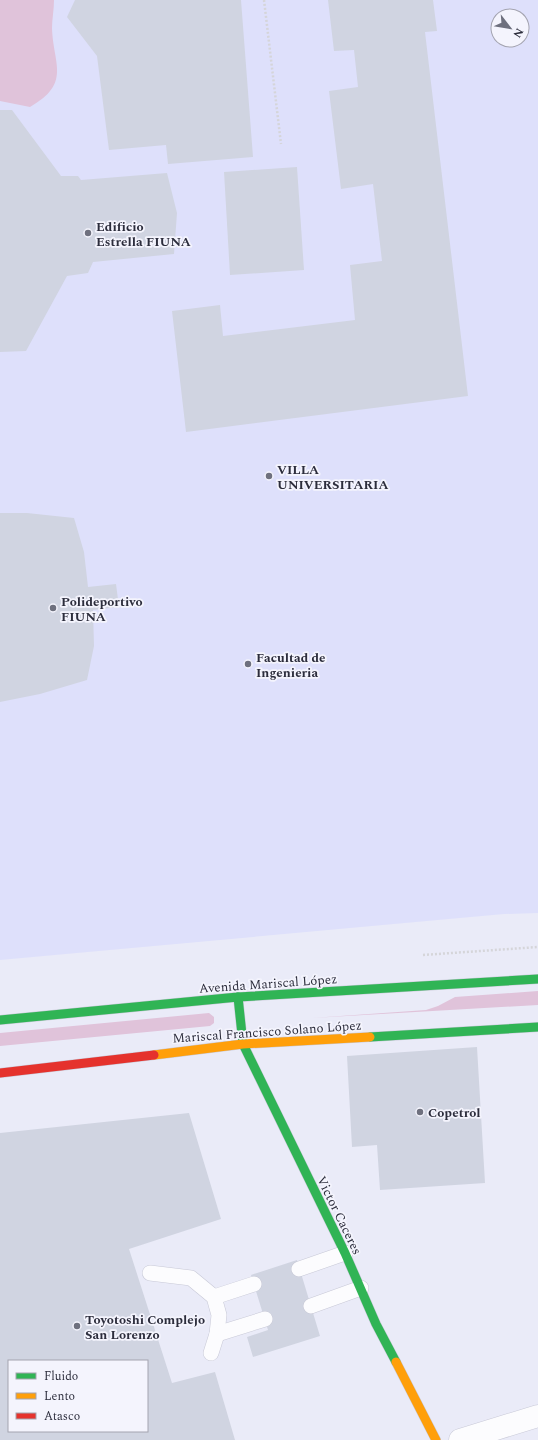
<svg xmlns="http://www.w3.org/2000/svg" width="538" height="1440" viewBox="0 0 538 1440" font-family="Spectral,serif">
	<rect width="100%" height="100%" fill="#eaebf8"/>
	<path fill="#dee0fb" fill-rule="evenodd" d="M0 0H538V913L504 914 0 960ZM498 16H522V40H498Z"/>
	<g fill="#e0c3da">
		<path d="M0 0H54C54 10 52 19 52 28 53 64 72 83 30 107L0 101Z"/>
		<polygon points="538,991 538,1005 312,1018 426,1010 438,1006 455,997"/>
		<polygon points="209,1013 214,1017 214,1023 210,1026 0,1046 0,1033"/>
	</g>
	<g fill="#d0d4e1" fill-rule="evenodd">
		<polygon points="75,0 241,0 253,157 168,164 166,145 109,150 97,56 67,17"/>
		<polygon points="328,0 433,0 437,31 425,32 468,396 186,432 172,311 220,305 223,336 355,320 350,265 382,261 373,184 341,189 329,91 358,87 354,50 334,51"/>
		<polygon points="0,110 12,110 61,176 78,176 81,180 167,173 177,213 174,254 93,262 88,273 67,276 26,351 0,352"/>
		<polygon points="297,167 304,270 230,275 224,172"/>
		<polygon points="0,513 27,513 74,518 84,552 88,587 116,584 119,607 93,610 94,646 87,680 40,694 0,702"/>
		<polygon points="477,1047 485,1183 380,1190 377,1145 352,1147 347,1056"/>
		<path d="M189 1113 221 1219 129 1249 172 1383 215 1372 235 1440H0V1133ZM9 1361H147V1431H9Z"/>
		<polygon points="297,1260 320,1336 253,1357 247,1337 268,1330 251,1275"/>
	</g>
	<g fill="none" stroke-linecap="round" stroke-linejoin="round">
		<defs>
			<g id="lane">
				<polyline points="299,1269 345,1253"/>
				<polyline points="150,1273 191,1278 214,1297 219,1315 217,1334 211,1353"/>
				<polyline points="214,1297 254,1284"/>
				<polyline points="311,1306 361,1288"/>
				<polyline points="217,1334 265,1319"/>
			</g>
			<polyline id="street" points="460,1440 538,1416"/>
			<g id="fast">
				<polyline points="238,997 243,1044 345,1253 376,1324 396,1362"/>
				<polyline points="0,1020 238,997 538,979"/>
				<polyline points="370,1037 538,1027"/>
			</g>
			<g id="slow">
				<polyline points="154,1055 243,1044 370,1037"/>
				<polyline points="396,1362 436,1440"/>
			</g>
			<polyline id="jam" points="0,1073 154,1055"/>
		</defs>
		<use href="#lane" stroke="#c8c9d7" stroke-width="16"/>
		<use href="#street" stroke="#c8c9d7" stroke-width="23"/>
		<use href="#fast" stroke="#c8c9d7" stroke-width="10"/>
		<use href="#slow" stroke="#c8c9d7" stroke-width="10"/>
		<use href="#jam" stroke="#c8c9d7" stroke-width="10"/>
		<g stroke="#d5d5d9" stroke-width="2.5" stroke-dasharray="2 2" stroke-linecap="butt">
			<polyline points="264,0 281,144"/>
			<polyline points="423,955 538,947"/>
		</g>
		<use href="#lane" stroke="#fcfcfe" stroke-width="15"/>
		<use href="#street" stroke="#fcfcfe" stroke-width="22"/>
		<use href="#fast" stroke="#30b455" stroke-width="9"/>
		<use href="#slow" stroke="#ff9f0a" stroke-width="9"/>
		<use href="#jam" stroke="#e5322d" stroke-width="9"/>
	</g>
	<g fill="#6e707e" stroke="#f4f4fd" stroke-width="1.5">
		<circle cx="88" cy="233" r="4"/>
		<circle cx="269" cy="476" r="4"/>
		<circle cx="53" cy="608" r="4"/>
		<circle cx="248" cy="664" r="4"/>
		<circle cx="420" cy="1112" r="4"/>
		<circle cx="77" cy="1326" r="4"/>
	</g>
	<g text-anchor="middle" stroke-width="3.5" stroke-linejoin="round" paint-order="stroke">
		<g font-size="13" font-weight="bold" fill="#2c2d3c" stroke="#f4f4fd" text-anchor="start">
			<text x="96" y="231">Edificio<tspan x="96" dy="15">Estrella FIUNA</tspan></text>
			<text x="277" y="474">VILLA<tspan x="277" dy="15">UNIVERSITARIA</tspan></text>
			<text x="61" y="606">Polideportivo<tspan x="61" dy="15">FIUNA</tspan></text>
			<text x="256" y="662">Facultad de<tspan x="256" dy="15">Ingenieria</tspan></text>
			<text x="428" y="1117">Copetrol</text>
			<text x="85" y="1324">Toyotoshi Complejo<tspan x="85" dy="15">San Lorenzo</tspan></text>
		</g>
		<g font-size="13" fill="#2c2d3c" stroke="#f4f4fd">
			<text transform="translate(268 983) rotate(-4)" y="5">Avenida Mariscal López</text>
			<text transform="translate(267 1031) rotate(-4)" y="5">Mariscal Francisco Solano López</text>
			<text transform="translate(340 1215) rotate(64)" y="5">Victor Caceres</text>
		</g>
	</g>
	<rect x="8" y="1360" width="140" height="72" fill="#f4f4fd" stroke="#a4a4b0"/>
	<rect x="16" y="1373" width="20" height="6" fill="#30b455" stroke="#a4a4b0"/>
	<text x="44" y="1380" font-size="12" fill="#2c2d3c">Fluido</text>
	<rect x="16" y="1393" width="20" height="6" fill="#ff9f0a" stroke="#a4a4b0"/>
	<text x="44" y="1400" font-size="12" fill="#2c2d3c">Lento</text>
	<rect x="16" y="1413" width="20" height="6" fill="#e5322d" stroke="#a4a4b0"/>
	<text x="44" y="1420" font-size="12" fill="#2c2d3c">Atasco</text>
	<g transform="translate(510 28) rotate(121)"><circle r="19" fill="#f4f4fd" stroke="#a4a4b0"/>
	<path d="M0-3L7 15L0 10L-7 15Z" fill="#6e707e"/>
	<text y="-6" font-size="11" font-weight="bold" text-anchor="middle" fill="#2c2d3c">N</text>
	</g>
</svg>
